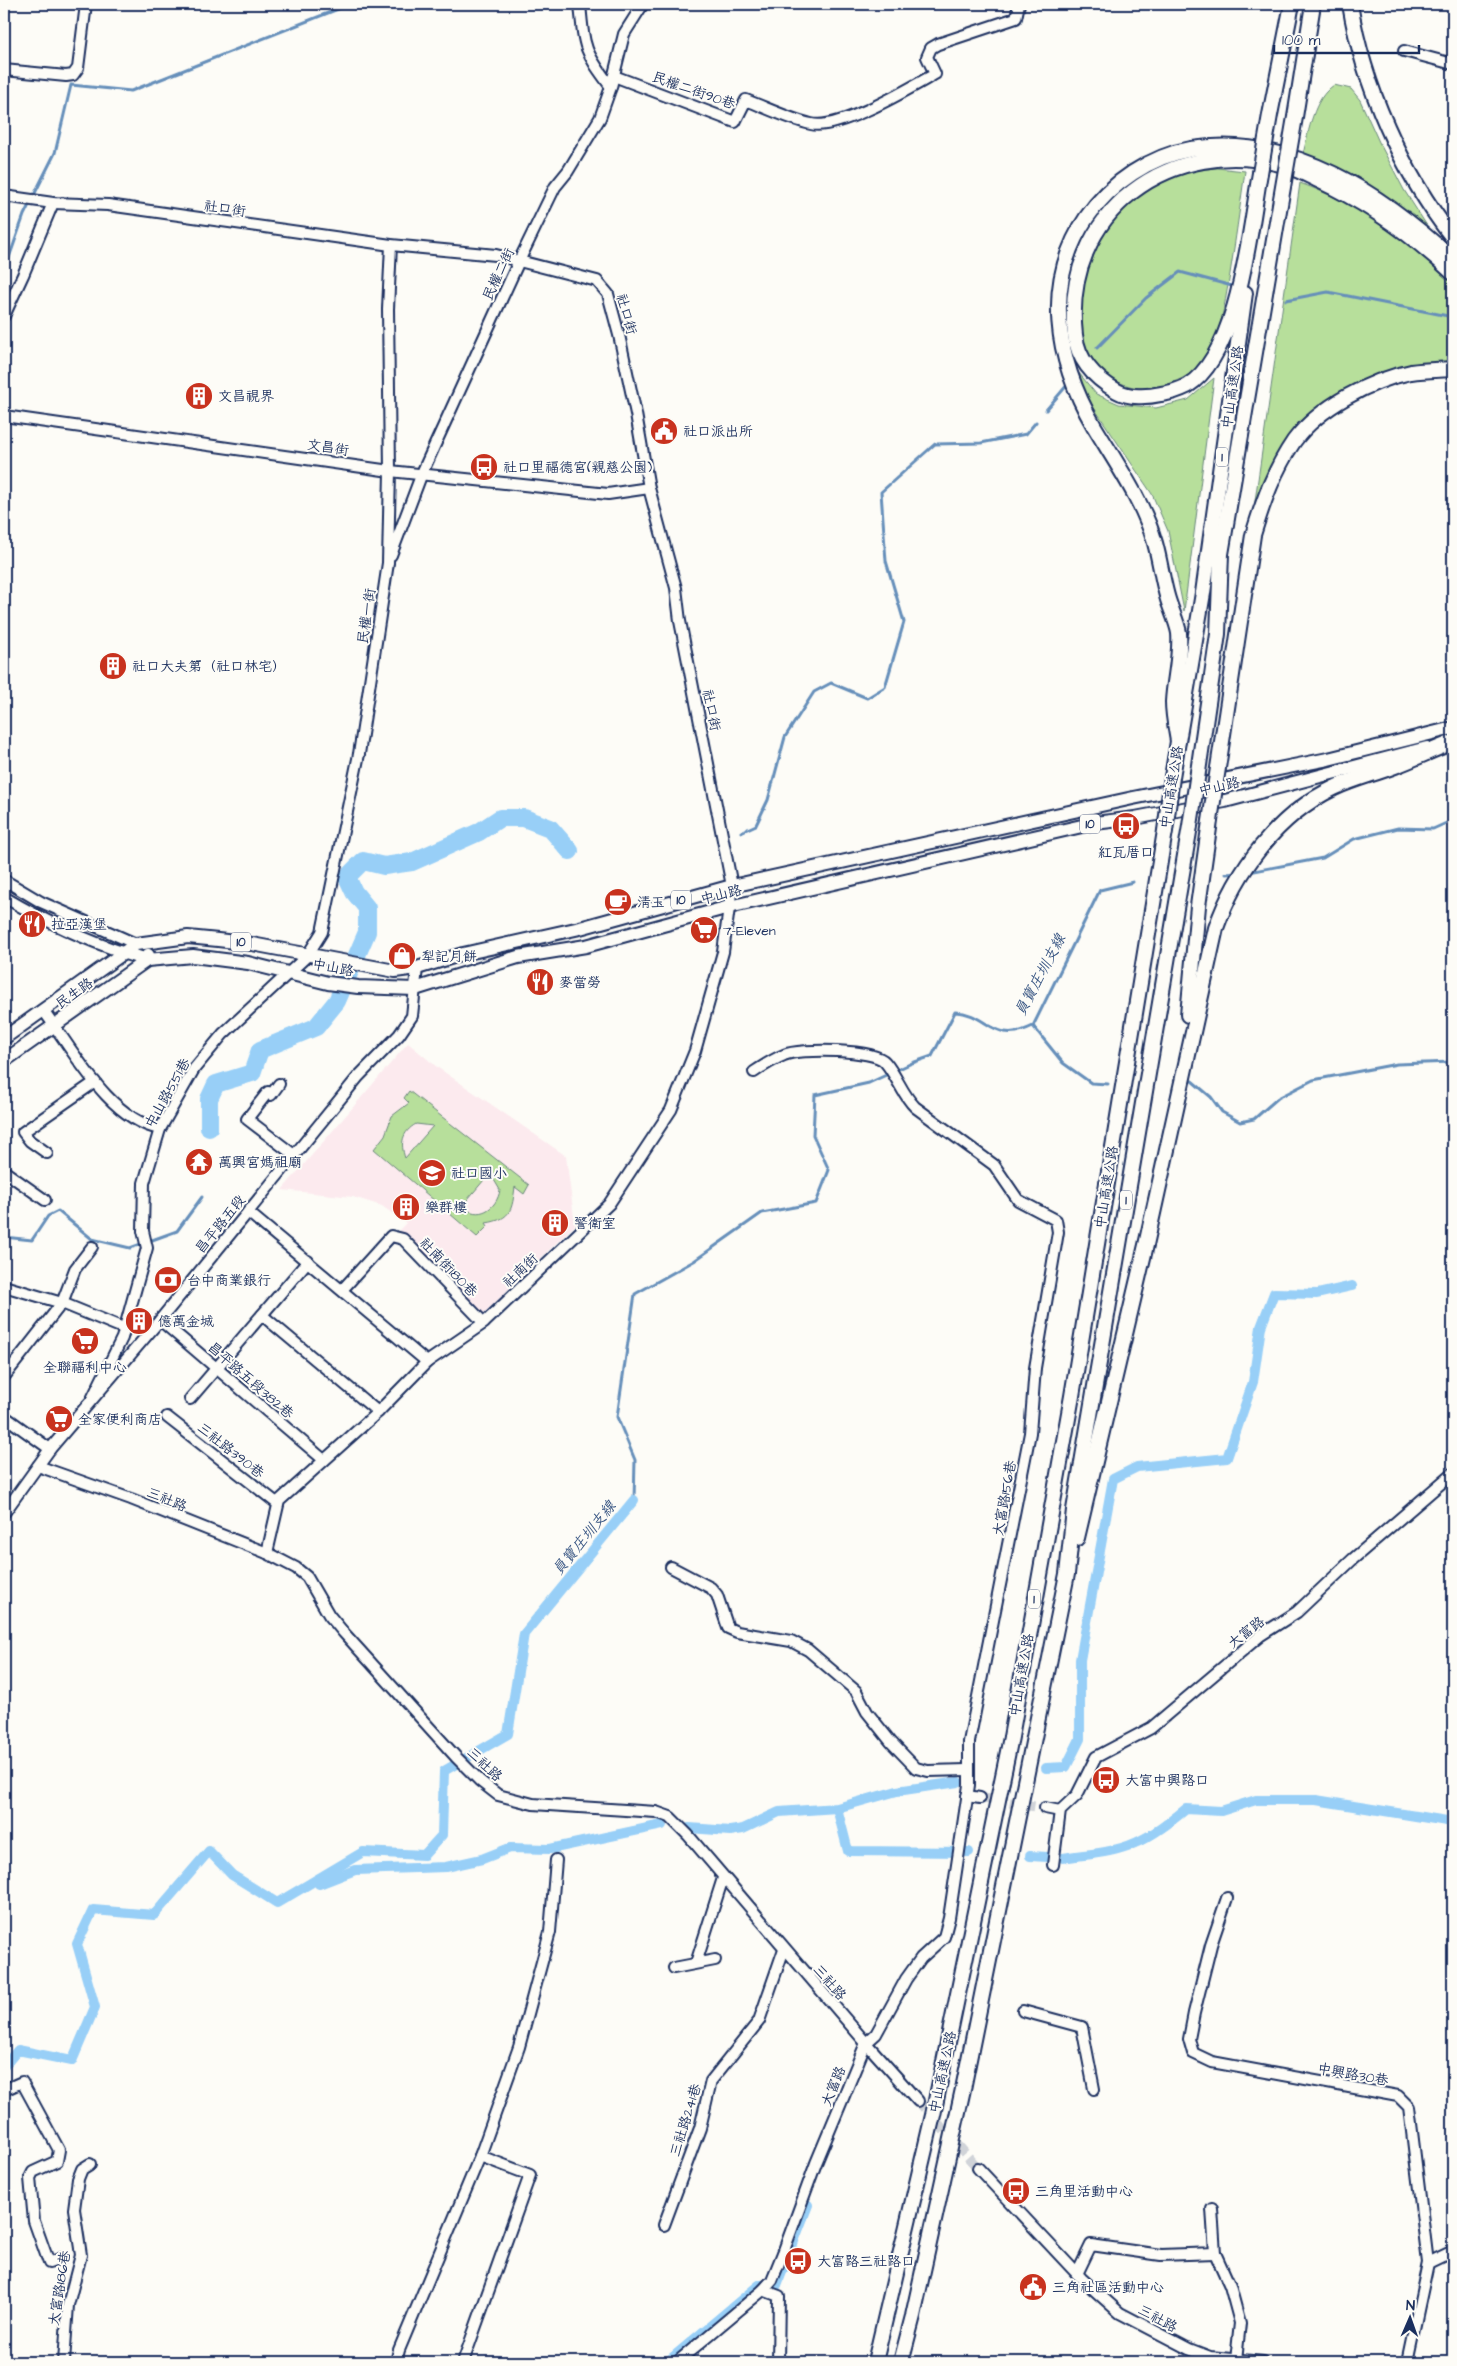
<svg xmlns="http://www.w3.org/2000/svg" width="1457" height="2366" viewBox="0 0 1457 2366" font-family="'Architects Daughter','LXGW WenKai TC',sans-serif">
	<rect width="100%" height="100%" fill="#fdfcf7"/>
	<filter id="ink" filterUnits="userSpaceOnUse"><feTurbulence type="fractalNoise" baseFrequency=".02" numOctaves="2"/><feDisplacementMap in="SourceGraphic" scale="10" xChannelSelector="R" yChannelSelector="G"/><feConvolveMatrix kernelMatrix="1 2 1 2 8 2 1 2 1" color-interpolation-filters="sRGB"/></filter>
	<g filter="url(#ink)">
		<polygon fill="#fceaee" points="408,1043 437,1067 566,1156 575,1225 483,1314 399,1230 406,1223 382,1206 353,1197 282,1190"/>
		<g fill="#b7df9b" stroke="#69877c" fill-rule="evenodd">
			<path d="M1334 85 1351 89 1360 100 1379 142 1404 190 1431 232 1378 191 1343 171 1303 154C1309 131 1313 99 1334 85Z"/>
			<path d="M1217 168 1245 171C1240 207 1235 243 1229 280 1224 306 1221 332 1208 356 1200 371 1181 380 1165 385 1145 391 1125 388 1108 376 1098 369 1086 357 1082 344 1074 314 1082 260 1100 234 1115 212 1141 189 1166 179 1183 172 1199 170 1217 168Z"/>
			<path d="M1300 183C1359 204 1408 240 1453 281V361L1427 363 1380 375 1278 455 1254 508Z"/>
			<polygon points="1070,362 1096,394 1119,404 1156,408 1188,400 1214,378 1184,611 1168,531 1152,494 1082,390"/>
			<path d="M409 1091 529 1185 524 1194 515 1187C512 1209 512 1219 486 1223L488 1226 477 1237 374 1149 385 1135 392 1116 409 1103 404 1098ZM416 1124 433 1126 405 1158C400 1143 402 1132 416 1124ZM490 1173 500 1190C497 1209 478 1221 462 1206Z"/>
		</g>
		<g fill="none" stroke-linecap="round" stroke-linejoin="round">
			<g stroke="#668fba" stroke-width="3">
				<polyline points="4,272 24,215 55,153 71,85 131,91 343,7 399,4"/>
				<polyline points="1286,300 1328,292 1453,317"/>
				<polyline points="1097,348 1146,298 1180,272 1232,286"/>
				<polyline points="1046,410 1068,384"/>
				<polyline points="741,832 756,825 768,800 785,737 814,692 831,683 867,698 885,687 904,622 886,561 881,492 935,444 981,443 1026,434 1036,422"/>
				<polyline points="1249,872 1323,858 1354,839 1398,828 1433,829 1453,820"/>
				<polyline points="1226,874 1238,873"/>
				<polyline points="1033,1026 1063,1063 1091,1083 1108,1084"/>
				<polyline points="1192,1081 1211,1097 1222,1112 1240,1122 1254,1119 1278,1098 1313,1080 1397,1064 1453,1062"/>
				<polyline points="4,1237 32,1240 48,1216 58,1211 92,1239 130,1248 177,1231 202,1197"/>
				<path d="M634 1500 635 1460 617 1417 635 1294 694 1261 762 1213 816 1203 829 1170 813 1135 815 1095 869 1083 912 1063 932 1056 955 1012C988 1013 993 1046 1033 1026L1100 890 1133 882"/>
			</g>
			<g stroke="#98cff7" stroke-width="10">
				<polyline points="1046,1768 1066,1767 1080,1739 1080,1660 1113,1479 1137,1467 1227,1458 1253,1382 1261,1327 1274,1293 1317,1294 1352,1286"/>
				<polyline points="837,1808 848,1851 969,1852"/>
				<polyline points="689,1828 730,1831 743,1829 779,1812 837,1808 897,1791 958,1782"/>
				<polyline points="1030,1856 1048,1857"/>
				<path d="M1063 1858C1087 1854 1113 1853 1135 1843 1154 1835 1170 1822 1186 1809L1221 1811 1256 1800H1316L1453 1822"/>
				<polyline points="319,1884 355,1870 446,1867 482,1859 510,1848 550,1849 662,1825"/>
				<polyline points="4,2066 18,2050 72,2061 95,2007 77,1944 93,1910 154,1915 209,1851 232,1875 277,1903 363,1852 424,1855 442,1835 444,1771 508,1734 524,1634 634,1500"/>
				<polyline points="667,2362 759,2285 777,2285 808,2205"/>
			</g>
			<polyline stroke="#98cff7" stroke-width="18" points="209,1128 209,1099 216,1084 252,1073 260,1050 316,1027 337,1001 367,932 367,908 354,892 347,877 363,861 384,866 412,862 479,832 500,818 524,818 550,828 570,851"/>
			<g stroke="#d0d3d8" stroke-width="10" stroke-dasharray="10 5" stroke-linecap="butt">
				<polyline points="980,1798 1045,1808"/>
				<polyline points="918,2101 978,2168"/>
			</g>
			<defs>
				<g id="minor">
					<path d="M580 4C584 48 584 51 611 87"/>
					<polyline points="1404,51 1453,64"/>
					<polyline points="4,70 66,76 73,75 78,68 86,4"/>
					<path d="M614 76 735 122 746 100C767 108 789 119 811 124 839 131 910 88 935 74L927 57 931 48 938 44 1016 18 1019 4"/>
					<polyline points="4,196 53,203 108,205 391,245 496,255 597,281 608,294 619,335 636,414 649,488 676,588 680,621 732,886 723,952 695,1051 671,1110 609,1204 484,1323 427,1362 248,1212"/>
					<polyline points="4,316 23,275 53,203"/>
					<polyline points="4,416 390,471 608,494 649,488"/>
					<polyline points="391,555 422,473 519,261 555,187 568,171 600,118 611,87 624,34 643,4"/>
					<polyline points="4,880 41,902 136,944"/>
					<path d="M4 897C43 920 82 939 125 953"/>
					<path d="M43 1010C73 1049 108 1119 160 1129"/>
					<polyline points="279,1084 271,1095 268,1092 247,1119 294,1155"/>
					<polyline points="47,1153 30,1141 23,1132 95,1082"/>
					<polyline points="4,1171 45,1200"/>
					<polyline points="4,1286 62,1303 123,1328"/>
					<polyline points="342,1290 391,1236 403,1239 484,1323"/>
					<polyline points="262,1315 378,1412"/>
					<polyline points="160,1320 324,1460"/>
					<polyline points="4,1377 62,1303 75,1269 92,1247"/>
					<polyline points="92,1399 122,1338 147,1248 143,1231 144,1183 160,1129 194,1069 223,1034 307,956 322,932 359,754 388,563 390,471 388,309 391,245"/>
					<polyline points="190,1399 308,1261"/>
					<polyline points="4,1416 50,1449"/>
					<polyline points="167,1417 278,1504"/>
					<polyline points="38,1466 131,1499 267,1553 296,1568 307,1577 329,1615 344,1633 456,1757 480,1781 498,1795 533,1804 656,1812 670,1817 688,1835 866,2043 918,2101"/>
					<polyline points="4,1513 50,1449 160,1320 358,1077 399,1035 412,1016 417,968"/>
					<polyline points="267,1553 279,1501 378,1412 427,1362"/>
					<polyline points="671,1567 711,1588 717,1595 728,1628 737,1632 791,1641 808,1650 856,1691 867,1712 891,1742 916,1768 928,1771 967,1770"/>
					<polyline points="967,1796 980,1798"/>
					<polyline points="1045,1808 1060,1811"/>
					<polyline points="1053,1865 1060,1811 1077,1795 1096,1757 1151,1728 1261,1635 1297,1612 1353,1559 1453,1473"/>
					<polyline points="1227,1898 1211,1945 1194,2013 1189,2039 1193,2053 1212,2062 1398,2096 1409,2107 1428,2263 1407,2362"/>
					<polyline points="696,1963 723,1878"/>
					<polyline points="674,1968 715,1960"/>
					<polyline points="1023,2011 1082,2027 1094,2089"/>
					<polyline points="4,2090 22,2082 59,2150 57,2161 33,2172 30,2178 34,2221 49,2263 62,2258"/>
					<polyline points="978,2168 1082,2279 1120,2313 1189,2349 1210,2357 1263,2362"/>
					<polyline points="664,2225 700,2128 711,2081 759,2021 784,1949"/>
					<polyline points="1215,2253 1230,2286 1240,2323 1236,2360"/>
					<polyline points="1428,2263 1453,2251"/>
					<polyline points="1077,2274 1091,2245 1161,2255 1215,2253 1212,2209"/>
					<polyline points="763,2290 779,2296 778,2362"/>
					<polyline points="64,2362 68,2305 81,2255 74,2209 78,2179 82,2169 90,2164"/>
					<polyline points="396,2362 399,2350 480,2156 519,2047 550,1932 556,1860"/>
					<polyline points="463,2362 530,2175 480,2156"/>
					<path d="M677 2362 763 2290 772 2280 783 2253 816 2163 866 2043 876 2034 906 1979 921 1958 944 1937 949 1918 969 1785V1742L1030 1433 1035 1368 1058 1232 1056 1220 1018 1200 994 1165 915 1107C902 1094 897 1076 885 1062 874 1049 800 1048 784 1055 774 1059 763 1066 754 1072"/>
				</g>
				<g id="major">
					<polyline points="125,953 147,960 193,956 248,963 328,983 358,987 415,989 518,957 586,946 729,907 1095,823 1135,818 1225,801 1427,748"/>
					<polyline points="4,1038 136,944 188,937 218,940 252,944 395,971 417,968 463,954 580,928 732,886 1133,798 1328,759 1453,728"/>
					<polyline points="4,1061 147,960 148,955"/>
				</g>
				<g id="highway">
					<path d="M1350 4C1363 85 1402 173 1453 238"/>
					<polyline points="1270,115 1292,4"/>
					<polyline points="1295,117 1313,4"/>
					<path d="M1260 173C1250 229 1239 354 1187 386 1179 390 1170 393 1161 394 1148 397 1129 398 1117 391 1096 379 1078 361 1075 335 1061 212 1172 132 1287 166 1297 169 1307 175 1316 179 1366 202 1413 235 1453 273"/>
					<path d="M1178 741C1176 729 1173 715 1173 702 1174 680 1181 656 1179 633 1177 621 1170 608 1167 596 1162 578 1160 561 1155 543 1143 501 1116 463 1094 426 1056 360 1042 283 1087 217 1110 183 1151 156 1191 149 1292 133 1383 195 1453 260"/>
					<path d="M1218 768 1253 535C1263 502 1274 470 1294 441 1319 407 1371 380 1411 372 1425 370 1439 370 1453 369"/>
					<polyline points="1198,772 1218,634 1221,554 1277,222"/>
					<polyline points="1172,777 1203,593 1245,293"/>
					<polyline points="1188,1015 1198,906 1210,821"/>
					<path d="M1077 1538 1146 1245 1216 928C1236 871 1277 815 1334 788 1353 779 1374 774 1395 766 1414 759 1432 750 1451 743"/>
					<polyline points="875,2362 933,2115 1011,1737 1072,1396 1165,831"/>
					<polyline points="901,2362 913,2316 963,2089 1067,1574 1074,1510 1190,826"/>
				</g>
			</defs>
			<use href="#minor" stroke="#1b2f5e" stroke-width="14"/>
			<use href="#major" stroke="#1b2f5e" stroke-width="16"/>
			<use href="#highway" stroke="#1b2f5e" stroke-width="18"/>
			<use href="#minor" stroke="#fdfcf7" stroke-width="10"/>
			<use href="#major" stroke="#fdfcf7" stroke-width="12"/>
			<use href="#highway" stroke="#fdfcf7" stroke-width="14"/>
			<defs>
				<g id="highway-bridge">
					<polyline points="1260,173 1270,115"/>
					<polyline points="1277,222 1295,117"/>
					<polyline points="1210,821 1218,768"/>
					<polyline points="1190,826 1198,772"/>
					<polyline points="1165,831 1172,777"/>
				</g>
			</defs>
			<use href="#highway-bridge" stroke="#1b2f5e" stroke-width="18" stroke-linecap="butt"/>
			<use href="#highway-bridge" stroke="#fdfcf7" stroke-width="14"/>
		</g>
	</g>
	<defs>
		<symbol id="building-disc" viewBox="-11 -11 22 22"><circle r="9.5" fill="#c8321e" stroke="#fdfcf7"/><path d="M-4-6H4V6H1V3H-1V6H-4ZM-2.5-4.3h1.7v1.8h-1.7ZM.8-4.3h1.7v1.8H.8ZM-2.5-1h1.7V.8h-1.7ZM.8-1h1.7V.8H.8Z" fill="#fff"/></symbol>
		<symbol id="civic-disc" viewBox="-11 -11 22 22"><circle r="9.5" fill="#c8321e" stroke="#fdfcf7"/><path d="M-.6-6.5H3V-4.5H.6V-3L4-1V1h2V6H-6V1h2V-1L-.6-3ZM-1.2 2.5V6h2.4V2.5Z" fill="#fff"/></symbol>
		<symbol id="bus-disc" viewBox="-11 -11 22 22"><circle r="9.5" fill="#c8321e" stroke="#fdfcf7"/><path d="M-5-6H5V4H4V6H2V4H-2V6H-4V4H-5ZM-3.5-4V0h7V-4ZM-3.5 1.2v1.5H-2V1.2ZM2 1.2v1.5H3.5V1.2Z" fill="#fff"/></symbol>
		<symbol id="cafe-disc" viewBox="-11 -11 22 22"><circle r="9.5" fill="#c8321e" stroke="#fdfcf7"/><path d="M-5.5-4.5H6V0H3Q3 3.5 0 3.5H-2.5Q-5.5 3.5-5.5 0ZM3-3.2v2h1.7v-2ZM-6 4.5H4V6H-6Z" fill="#fff"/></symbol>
		<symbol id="restaurant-disc" viewBox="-11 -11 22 22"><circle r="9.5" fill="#c8321e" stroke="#fdfcf7"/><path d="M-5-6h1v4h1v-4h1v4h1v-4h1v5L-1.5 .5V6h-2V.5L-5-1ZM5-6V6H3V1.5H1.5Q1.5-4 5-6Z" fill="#fff"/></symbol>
		<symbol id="supermarket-disc" viewBox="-11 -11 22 22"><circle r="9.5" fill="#c8321e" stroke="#fdfcf7"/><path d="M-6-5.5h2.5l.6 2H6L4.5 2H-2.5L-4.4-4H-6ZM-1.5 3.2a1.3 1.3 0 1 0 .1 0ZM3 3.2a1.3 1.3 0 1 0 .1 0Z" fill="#fff"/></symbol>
		<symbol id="shop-disc" viewBox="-11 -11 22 22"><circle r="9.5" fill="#c8321e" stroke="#fdfcf7"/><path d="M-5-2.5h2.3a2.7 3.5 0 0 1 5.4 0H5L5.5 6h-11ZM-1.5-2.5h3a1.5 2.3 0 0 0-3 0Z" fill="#fff"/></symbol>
		<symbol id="temple-disc" viewBox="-11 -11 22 22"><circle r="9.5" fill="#c8321e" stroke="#fdfcf7"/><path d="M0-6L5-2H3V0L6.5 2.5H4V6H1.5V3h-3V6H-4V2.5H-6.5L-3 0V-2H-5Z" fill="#fff"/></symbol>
		<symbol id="school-disc" viewBox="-11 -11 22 22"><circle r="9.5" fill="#c8321e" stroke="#fdfcf7"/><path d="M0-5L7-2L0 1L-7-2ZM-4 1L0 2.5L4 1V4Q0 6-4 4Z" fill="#fff"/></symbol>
		<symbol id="bank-disc" viewBox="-11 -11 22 22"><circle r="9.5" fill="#c8321e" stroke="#fdfcf7"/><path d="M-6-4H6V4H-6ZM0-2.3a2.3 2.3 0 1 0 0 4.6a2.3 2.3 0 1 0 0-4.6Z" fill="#fff"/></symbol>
	</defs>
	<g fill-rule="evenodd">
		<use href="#building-disc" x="183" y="380" width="32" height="32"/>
		<use href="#civic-disc" x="648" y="415" width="32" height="32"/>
		<use href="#bus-disc" x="468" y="451" width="32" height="32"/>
		<use href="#building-disc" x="97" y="650" width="32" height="32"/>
		<use href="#bus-disc" x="1110" y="810" width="32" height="32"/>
		<use href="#cafe-disc" x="602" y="886" width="32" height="32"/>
		<use href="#restaurant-disc" x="16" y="908" width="32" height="32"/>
		<use href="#supermarket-disc" x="688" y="914" width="32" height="32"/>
		<use href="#shop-disc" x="386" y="940" width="32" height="32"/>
		<use href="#restaurant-disc" x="524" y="966" width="32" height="32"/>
		<use href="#temple-disc" x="183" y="1146" width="32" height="32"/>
		<use href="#school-disc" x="416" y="1157" width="32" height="32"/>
		<use href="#building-disc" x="390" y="1191" width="32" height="32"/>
		<use href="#building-disc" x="539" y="1207" width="32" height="32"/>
		<use href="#bank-disc" x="152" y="1264" width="32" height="32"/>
		<use href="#building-disc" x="123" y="1305" width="32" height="32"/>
		<use href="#supermarket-disc" x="69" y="1325" width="32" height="32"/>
		<use href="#supermarket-disc" x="43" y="1403" width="32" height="32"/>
		<use href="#bus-disc" x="1090" y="1764" width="32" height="32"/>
		<use href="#bus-disc" x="1000" y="2175" width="32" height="32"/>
		<use href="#bus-disc" x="782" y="2245" width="32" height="32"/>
		<use href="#civic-disc" x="1017" y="2271" width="32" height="32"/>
	</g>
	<g text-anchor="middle" stroke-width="4" stroke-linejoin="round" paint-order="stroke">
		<g fill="#fdfcf7" stroke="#5f6c8c" stroke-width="1">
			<rect x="1216" y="447.5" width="12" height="19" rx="4"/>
			<rect x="1080" y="814.5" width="20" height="19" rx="4"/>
			<rect x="671" y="890.5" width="20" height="19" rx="4"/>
			<rect x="231" y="932.5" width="20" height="19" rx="4"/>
			<rect x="1120" y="1190.5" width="12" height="19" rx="4"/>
			<rect x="1028" y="1589.5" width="12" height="19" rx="4"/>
		</g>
		<g font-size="12" font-weight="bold" fill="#1b2f5e">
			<text x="1222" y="461">1</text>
			<text x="1090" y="828">10</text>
			<text x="681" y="904">10</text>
			<text x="241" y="946">10</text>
			<text x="1126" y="1204">1</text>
			<text x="1034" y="1603">1</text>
		</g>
		<g font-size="14" fill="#1b2f5e" stroke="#fdfcf7">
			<text transform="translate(694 90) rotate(19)" y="5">民權二街90巷</text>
			<text transform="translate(225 208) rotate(8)" y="5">社口街</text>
			<text transform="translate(498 274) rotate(-65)" y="5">民權二街</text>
			<text transform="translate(627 314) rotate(74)" y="5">社口街</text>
			<text transform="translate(1232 387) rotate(-82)" y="5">中山高速公路</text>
			<text transform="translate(328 447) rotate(9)" y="5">文昌街</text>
			<text transform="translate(366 616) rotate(-82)" y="5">民權一街</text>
			<text transform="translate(712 710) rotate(78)" y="5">社口街</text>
			<text transform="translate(1219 786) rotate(-13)" y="5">中山路</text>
			<text transform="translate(1171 787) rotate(-81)" y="5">中山高速公路</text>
			<text transform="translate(721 894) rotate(-14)" y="5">中山路</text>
			<text transform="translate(333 967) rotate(11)" y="5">中山路</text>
			<text transform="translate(74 993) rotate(-35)" y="5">民生路</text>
			<text transform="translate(167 1093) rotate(-61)" y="5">中山路551巷</text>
			<text transform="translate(1106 1187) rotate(-81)" y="5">中山高速公路</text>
			<text transform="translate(220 1224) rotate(-51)" y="5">昌平路五段</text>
			<text transform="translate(449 1267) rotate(46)" y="5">社南街180巷</text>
			<text transform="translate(520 1270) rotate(-43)" y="5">社南街</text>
			<text transform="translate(251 1380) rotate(41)" y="5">昌平路五段382巷</text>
			<text transform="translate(231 1450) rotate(38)" y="5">三社路390巷</text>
			<text transform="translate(1004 1498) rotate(-80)" y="5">大富路156巷</text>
			<text transform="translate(167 1499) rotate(22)" y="5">三社路</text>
			<text transform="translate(1246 1632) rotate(-38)" y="5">大富路</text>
			<text transform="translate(1021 1675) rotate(-80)" y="5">中山高速公路</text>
			<text transform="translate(485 1764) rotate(43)" y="5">三社路</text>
			<text transform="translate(830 1982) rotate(49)" y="5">三社路</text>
			<text transform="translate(942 2072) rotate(-78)" y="5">中山高速公路</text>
			<text transform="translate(1353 2074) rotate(10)" y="5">中興路30巷</text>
			<text transform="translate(833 2086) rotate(-68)" y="5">大富路</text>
			<text transform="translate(685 2120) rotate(-73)" y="5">三社路241巷</text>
			<text transform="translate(59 2288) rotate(-81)" y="5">大富路186巷</text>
			<text transform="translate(1158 2318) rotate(28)" y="5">三社路</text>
		</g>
		<g font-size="14" fill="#1b2f5e" stroke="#fdfcf7" text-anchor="start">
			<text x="218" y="401">文昌視界</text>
			<text x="683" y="436">社口派出所</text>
			<text x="503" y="472">社口里福德宮(親慈公園)</text>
			<text x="132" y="671">社口大夫第（社口林宅）</text>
			<text x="1126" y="857" text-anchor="middle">紅瓦厝口</text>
			<text x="637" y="907">清玉</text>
			<text x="51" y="929">拉亞漢堡</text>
			<text x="723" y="935">7-Eleven</text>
			<text x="421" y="961">犁記月餅</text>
			<text x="559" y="987">麥當勞</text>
			<text x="218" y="1167">萬興宮媽祖廟</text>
			<text x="451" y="1178">社口國小</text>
			<text x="425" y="1212">樂群樓</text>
			<text x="574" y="1228">警衛室</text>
			<text x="187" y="1285">台中商業銀行</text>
			<text x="158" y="1326">億萬金城</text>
			<text x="85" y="1372" text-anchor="middle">全聯福利中心</text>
			<text x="78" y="1424">全家便利商店</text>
			<text x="1125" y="1785">大富中興路口</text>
			<text x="1035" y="2196">三角里活動中心</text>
			<text x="817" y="2266">大富路三社路口</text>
			<text x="1052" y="2292">三角社區活動中心</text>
		</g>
		<g font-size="15" font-style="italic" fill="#3a5784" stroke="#fdfcf7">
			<text transform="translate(1040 975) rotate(-62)" y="5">員寶庄圳支線</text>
			<text transform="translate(584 1538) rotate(-51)" y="5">員寶庄圳支線</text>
		</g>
	</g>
	<rect width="1457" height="2366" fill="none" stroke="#fdfcf7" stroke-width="20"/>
	<rect x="10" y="10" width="1437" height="2346" fill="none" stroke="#1b2f5e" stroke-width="2" filter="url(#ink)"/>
	<g transform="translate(1410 2318) rotate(2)" stroke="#fdfcf7" stroke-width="4" paint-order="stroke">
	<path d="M0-4L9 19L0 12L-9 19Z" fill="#1b2f5e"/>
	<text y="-8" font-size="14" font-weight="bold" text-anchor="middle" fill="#1b2f5e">N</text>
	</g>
	<path d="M1274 45v8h145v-8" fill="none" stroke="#1b2f5e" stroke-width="2.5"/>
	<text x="1282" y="45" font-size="15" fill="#1b2f5e" stroke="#fdfcf7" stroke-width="4" paint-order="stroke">100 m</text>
</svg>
